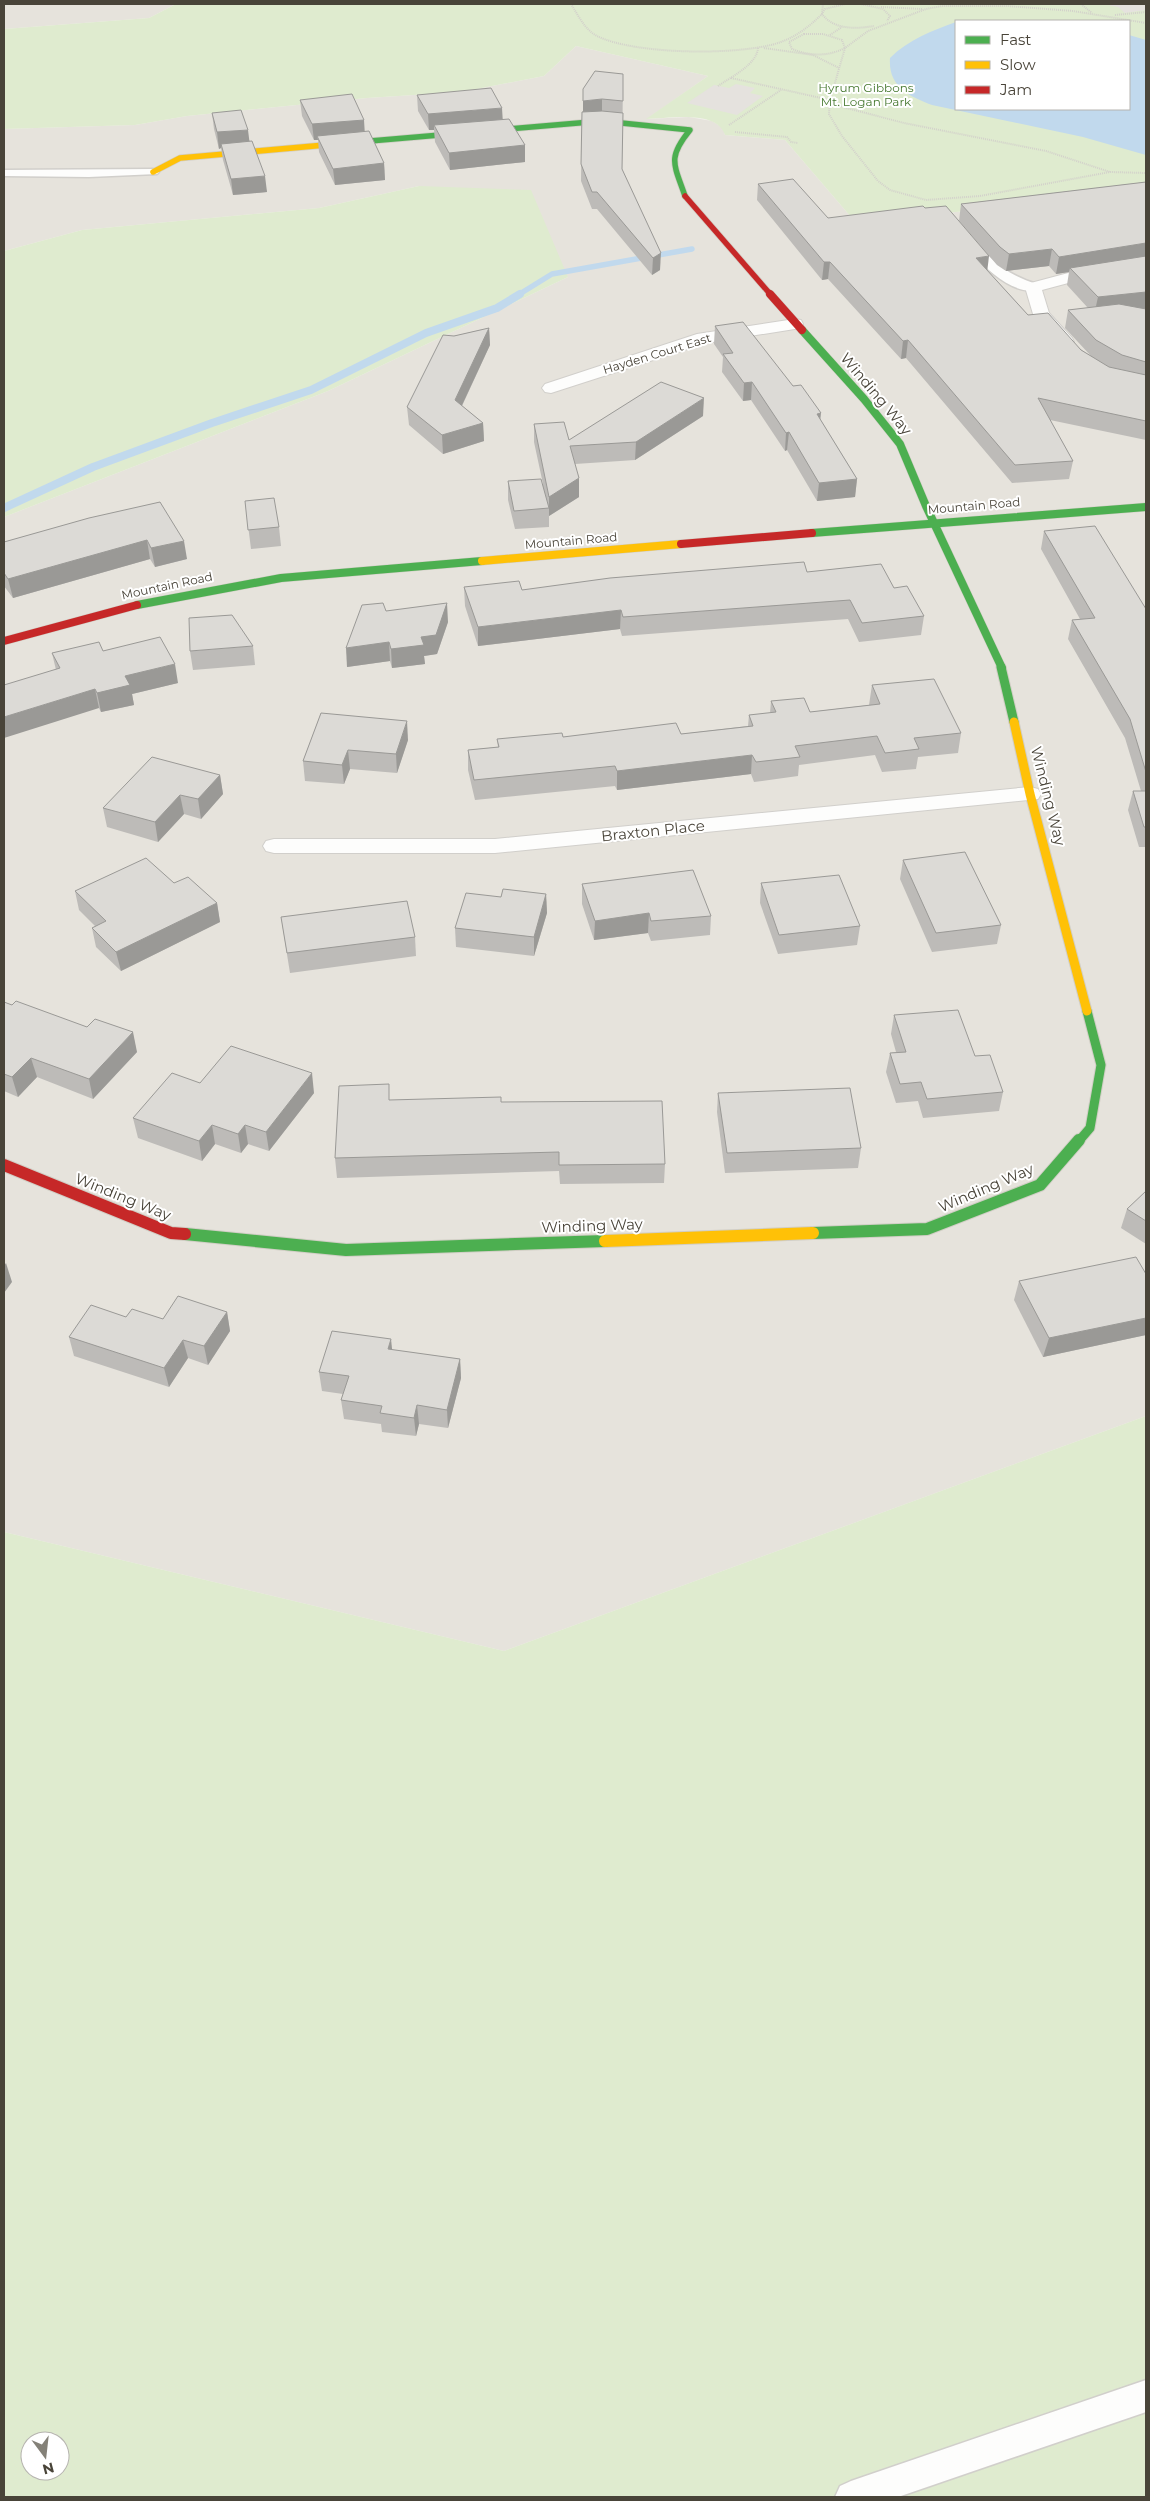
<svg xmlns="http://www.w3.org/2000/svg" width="1150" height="2501" viewBox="0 0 1150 2501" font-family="Montserrat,sans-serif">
	<rect width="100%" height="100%" fill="#f3f1ed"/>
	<g fill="#e6e3dc">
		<polygon points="4,4 176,4 149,18 4,29"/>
		<polygon points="576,46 708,76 647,119 689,117 712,121 723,128 725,135 785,140 857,224 1146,189 1146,1416 504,1651 4,1532 4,517 328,391 568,277 419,186 319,208 82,230 4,251 4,129 135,125 187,116 367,98 461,92 544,76"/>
	</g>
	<g fill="#dfebcf" fill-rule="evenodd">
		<path d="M176 4H1146V189L857 224 785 140 725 135C716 109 668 119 646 119L708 76 576 46 544 76 461 92 367 98 187 116 135 125 4 129V29L149 18ZM956 21H1129V109H956Z"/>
		<polygon points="419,186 531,190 568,277 328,391 4,517 4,251 82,230 319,208"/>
		<path d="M1146 1416V2497H4V1532L504 1651ZM30 2441H60V2471H30Z"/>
	</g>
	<g fill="#e5e2de">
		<polygon points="1103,4 1146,4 1146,10 1125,13 1118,7"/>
		<polygon points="736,84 755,88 750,93 763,96 737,115 687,103 714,85 729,88"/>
	</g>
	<path fill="#c1d9ed" d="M956 22V109H1129V35L1146 40V155L1083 137 932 105C909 96 888 87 890 58 909 39 932 31 956 22Z"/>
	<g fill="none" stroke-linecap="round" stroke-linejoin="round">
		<polyline stroke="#c1d9ed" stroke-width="5.5" points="518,295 552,274 692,249"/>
		<polyline stroke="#c1d9ed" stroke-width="8" points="4,508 93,467 212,423 311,390 426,333 497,308 520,294"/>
		<defs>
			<g id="lane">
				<polygon points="153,169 159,172 157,174 89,177 4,176 4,170"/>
				<path d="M970 239 974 240C993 262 1009 276 1037 284L1039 287 1037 290C1011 296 978 262 964 243Z"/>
				<polygon points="1146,2380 1146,2412 898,2497 835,2497 840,2486 851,2481"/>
			</g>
			<g id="street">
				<polygon points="1146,261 1146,271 1072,282 1042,290 1049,313 1072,338 1074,342 1072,346 1060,346 1033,314 1025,287 1027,284 1072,272"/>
				<polygon points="795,319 801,320 803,324 801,328 706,343 551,393 545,392 542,388 545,384 697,334"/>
				<polygon points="1030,787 1038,789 1041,794 1038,799 495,853 274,853 266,851 263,846 266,841 274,839 495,839"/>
			</g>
			<path id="fast-far3" d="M370 141 602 121 690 130C667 158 674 164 685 196"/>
			<g id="fast-far2">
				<polyline points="802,330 864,399 900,444 926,506 1002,668"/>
				<polyline points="812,533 1146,507"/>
				<polyline points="137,605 281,578 482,561"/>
			</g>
			<g id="fast-far1">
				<polyline points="1001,667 1014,722"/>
				<polyline points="1078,1142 1090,1128 1101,1065 1087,1011"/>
			</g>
			<g id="fast">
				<polyline points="813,1233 927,1229 1040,1185 1079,1140"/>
				<polyline points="185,1234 346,1250 605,1241"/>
			</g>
			<polyline id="slow-far3" points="153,172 180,158 370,141"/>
			<polyline id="slow-far2" points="482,561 681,544"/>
			<polyline id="slow-far1" points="1014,722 1030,794 1087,1011"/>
			<polyline id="slow" points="605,1241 813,1233"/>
			<polyline id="jam-far2" points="685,196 771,295"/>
			<g id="jam-far1">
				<polyline points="770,294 802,330"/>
				<polyline points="681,544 812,533"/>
				<polyline points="4,641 137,605"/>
			</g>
			<polyline id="jam" points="4,1165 171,1233 185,1234"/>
		</defs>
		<use href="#lane" stroke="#d1cfcb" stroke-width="3"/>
		<use href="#street" stroke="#d1cfcb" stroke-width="2"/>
		<use href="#fast-far3" stroke="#d1cec5" stroke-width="7"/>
		<use href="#fast-far2" stroke="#d1cec5" stroke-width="9"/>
		<use href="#fast-far1" stroke="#d1cec5" stroke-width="11"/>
		<use href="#fast" stroke="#d1cec5" stroke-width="14"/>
		<use href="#slow-far3" stroke="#d1cec5" stroke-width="7"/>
		<use href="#slow-far2" stroke="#d1cec5" stroke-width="9"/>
		<use href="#slow-far1" stroke="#d1cec5" stroke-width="11"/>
		<use href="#slow" stroke="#d1cec5" stroke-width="14"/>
		<use href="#jam-far2" stroke="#d1cec5" stroke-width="7"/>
		<use href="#jam-far1" stroke="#d1cec5" stroke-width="9"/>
		<use href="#jam" stroke="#d1cec5" stroke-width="14"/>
		<g stroke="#d3d1cb" stroke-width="2" stroke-dasharray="1 1" stroke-linecap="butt">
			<path d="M571 4C578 15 585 30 597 36 635 55 742 56 781 42 797 36 810 26 822 14L823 4"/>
			<path d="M845 4 825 9 822 14C834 30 856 29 874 26"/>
			<polyline points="861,4 883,9 890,16 887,21"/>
			<polyline points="1081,4 1092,13"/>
			<polyline points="881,7 922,9"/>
			<polyline points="1115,15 1146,12"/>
			<polyline points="1146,23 1073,11 1008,6 942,6 926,9 868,31 845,48 830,100 829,114 842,136 878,181 890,190 926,200 980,196 1110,172 1146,173"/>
			<path d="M804 34H823L842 40 845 48C827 57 810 56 792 49L789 42Z"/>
			<polyline points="830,35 842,27"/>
			<polyline points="764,48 813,55 839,68"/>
			<polyline points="731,78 830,100"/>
			<path d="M718 86C731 77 758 64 758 47"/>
			<polyline points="831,104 904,123 1046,151 1110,172"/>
			<polyline points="729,125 781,90"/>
			<polyline points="735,132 787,137 791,142 798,143"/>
		</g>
		<use href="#lane" fill="#fdfdfc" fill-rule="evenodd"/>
		<use href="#street" fill="#fdfdfc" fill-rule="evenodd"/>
		<use href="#fast-far3" stroke="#4caf50" stroke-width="5.5"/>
		<use href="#fast-far2" stroke="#4caf50" stroke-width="8"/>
		<use href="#fast-far1" stroke="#4caf50" stroke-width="9"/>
		<use href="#fast" stroke="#4caf50" stroke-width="12"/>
		<use href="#slow-far3" stroke="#ffc107" stroke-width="5.5"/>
		<use href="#slow-far2" stroke="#ffc107" stroke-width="8"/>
		<use href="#slow-far1" stroke="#ffc107" stroke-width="9"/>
		<use href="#slow" stroke="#ffc107" stroke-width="12"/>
		<use href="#jam-far2" stroke="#c62828" stroke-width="5.5"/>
		<use href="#jam-far1" stroke="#c62828" stroke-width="8"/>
		<use href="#jam" stroke="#c62828" stroke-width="12"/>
	</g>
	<g fill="#bdbbb8">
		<polygon points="623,74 622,169 660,270 652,275 597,209 592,209 581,181 582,112"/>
		<polygon points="417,95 503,119 525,145 525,162 450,170 435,142 434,130 429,130 418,111"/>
		<polygon points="300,100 364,120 364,131 384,163 385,180 335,185 319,152 318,140 314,140 302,116"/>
		<polygon points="212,113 250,141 267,192 233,195 223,160 221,148 219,149 214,129"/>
		<polygon points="1146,182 1146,440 1050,420 1073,461 1069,479 1012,483 906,358 901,359 828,279 822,280 757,200 758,184 828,218 987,271 1028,315 1091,356 1065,328 1068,310 1088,308 1067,285 1069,272 1056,274 1049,266 1006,271 997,265 959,221 961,204"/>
		<polygon points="715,326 793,386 820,419 857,479 855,497 817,501 787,450 785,451 751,400 743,401 722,372 723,357 714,344"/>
		<polygon points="489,328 490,345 462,406 483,423 484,441 443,454 409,425 407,407 454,336"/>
		<polygon points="703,416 635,460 575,464 579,497 549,516 549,513 549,527 515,529 508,500 508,481 543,484 534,442 534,424 569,440"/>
		<polygon points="245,501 279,527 281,546 251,549"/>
		<polygon points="160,502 187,559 155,567 150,559 13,598 4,586 4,542"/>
		<polygon points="1044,531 1146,609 1146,847 1139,847 1128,810 1133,791 1141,791 1125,738 1068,639 1072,620 1080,619 1041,549"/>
		<polygon points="807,572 894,588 924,616 921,635 859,642 848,619 622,636 620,629 478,646 465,606 464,587 522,590"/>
		<polygon points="386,611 448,622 437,654 424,656 425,664 392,668 390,661 347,667"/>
		<polygon points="253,646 255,665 193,670 190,651"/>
		<polygon points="103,651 178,683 132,694 134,705 101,712 99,708 56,670 52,653"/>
		<polygon points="872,685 961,733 958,753 918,757 916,769 882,772 875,755 799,765 798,776 754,782 751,774 617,790 615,786 475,800 468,770 468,750 498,747 497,739 681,734 748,726 749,715 770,713 771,701 810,712 869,705"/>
		<polygon points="321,713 408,740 397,773 350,769 344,784 305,781 303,761"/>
		<polygon points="220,775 223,794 201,819 184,814 158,842 107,827 103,808"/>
		<polygon points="903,860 1001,925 997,944 932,952 900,879"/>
		<polygon points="174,883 217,903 220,922 121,971 96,947 92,928 95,926 79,910 75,891"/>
		<polygon points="761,883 860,926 857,945 778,954 760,903"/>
		<polygon points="582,884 711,916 710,935 651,941 648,933 594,940 582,904"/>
		<polygon points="546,894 547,913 534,956 456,947 455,928 501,897"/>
		<polygon points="281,917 415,937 416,956 290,973"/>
		<polygon points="4,1002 137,1052 93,1099 37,1077 18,1097 4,1091"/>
		<polygon points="894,1015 975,1056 1003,1092 999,1111 923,1118 918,1101 896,1103 886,1072 890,1053 896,1052 891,1034"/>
		<polygon points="200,1083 314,1093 269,1151 248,1144 241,1153 215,1144 202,1161 138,1138 133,1118"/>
		<polygon points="718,1093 861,1148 858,1168 725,1173 717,1112"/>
		<polygon points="391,1100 502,1102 665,1164 664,1183 560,1184 559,1171 337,1178 335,1158"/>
		<polygon points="1146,1191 1146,1244 1121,1228 1127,1209"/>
		<polygon points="1146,1274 1146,1335 1043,1357 1014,1300 1019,1281"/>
		<polygon points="227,1312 230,1331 208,1365 188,1358 169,1387 74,1356 69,1337 126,1317 163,1319"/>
		<polygon points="392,1350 460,1359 461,1378 448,1428 419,1424 416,1436 382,1432 381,1424 344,1419 341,1400 343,1394 322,1391 319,1372"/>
	</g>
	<g fill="#9a9996">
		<polygon points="602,99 602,115 583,117 583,101"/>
		<polygon points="502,108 503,124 434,125 434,130 429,130 428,114"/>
		<polygon points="364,120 365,136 317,136 318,140 314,140 312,124"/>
		<polygon points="248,130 250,146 221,144 221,148 219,149 217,132"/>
		<polygon points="525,145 525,162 450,170 449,153"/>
		<polygon points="384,163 385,180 335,185 333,169"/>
		<polygon points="265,176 267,192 233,195 231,179"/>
		<polygon points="1146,243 1146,260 1070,268 1069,272 1056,274 1059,257"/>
		<polygon points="1052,249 1049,266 1006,271 1009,254"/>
		<polygon points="661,253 660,270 652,275 653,258"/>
		<polygon points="989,256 987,273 976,258"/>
		<polygon points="824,262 830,262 828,279 822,280"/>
		<polygon points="1146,292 1146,309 1094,315 1098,297"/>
		<polygon points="489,328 490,345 456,418 455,400"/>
		<polygon points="908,340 906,358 901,359 903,341"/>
		<polygon points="752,382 751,400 743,401 744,383"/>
		<polygon points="704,398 703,416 635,460 636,442"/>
		<polygon points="821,413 819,431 817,414"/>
		<polygon points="483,423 484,441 443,454 442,435"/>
		<polygon points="789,432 787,450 785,451 786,433"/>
		<polygon points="579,478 579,497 549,516 549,497"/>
		<polygon points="857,479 855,497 817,501 819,483"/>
		<polygon points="147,540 150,559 13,598 8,579"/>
		<polygon points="184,541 187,559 155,567 151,548"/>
		<polygon points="447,603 448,622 437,654 424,656 425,664 392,668 391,649 421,637"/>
		<polygon points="621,610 620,629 478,646 478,627"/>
		<polygon points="389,642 390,661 347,667 346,648"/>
		<polygon points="175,664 178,683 132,694 134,705 101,712 97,693 125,676"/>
		<polygon points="95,689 99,708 4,738 4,717"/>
		<polygon points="407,721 408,740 397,773 396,754"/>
		<polygon points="348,750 350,769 344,784 342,765"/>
		<polygon points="752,755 751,774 617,790 617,771"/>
		<polygon points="220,775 223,794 201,819 198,799"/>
		<polygon points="180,795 184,814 158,842 155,822"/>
		<polygon points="546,894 547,913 534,956 534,937"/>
		<polygon points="217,903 220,922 121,971 116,952"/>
		<polygon points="649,913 648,933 594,940 595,921"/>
		<polygon points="133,1032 137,1052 93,1099 89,1079"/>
		<polygon points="31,1058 37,1077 18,1097 12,1077"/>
		<polygon points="312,1073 314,1093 269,1151 266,1132"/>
		<polygon points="212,1125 215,1144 202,1161 199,1141"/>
		<polygon points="245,1125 248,1144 241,1153 238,1134"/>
		<polygon points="6,1263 12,1282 4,1293 4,1266"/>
		<polygon points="227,1312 230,1331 208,1365 204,1346"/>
		<polygon points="1146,1318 1146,1335 1043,1357 1049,1338"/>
		<polygon points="391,1339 393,1358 388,1349"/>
		<polygon points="183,1340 188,1358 169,1387 164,1368"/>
		<polygon points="460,1359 461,1378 448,1428 447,1410"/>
		<polygon points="417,1405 419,1424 416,1436 414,1418"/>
	</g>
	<g fill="#dcdad6" stroke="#9a9996">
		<polygon points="595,71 623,74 623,101 602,99 583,101 583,89"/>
		<polygon points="491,88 502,108 428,114 417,95"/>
		<polygon points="352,94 364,120 312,124 300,100"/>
		<polygon points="241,110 248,130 217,132 212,113"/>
		<polygon points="602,111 623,113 622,169 661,253 653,258 597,192 592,192 581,164 582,112"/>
		<polygon points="509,119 525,145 449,153 434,125"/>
		<polygon points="369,131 384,163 333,169 317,136"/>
		<polygon points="252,141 265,176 231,179 221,144"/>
		<polygon points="793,179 828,218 923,206 925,208 946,206 989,256 976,258 1028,315 1048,313 1081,350 1109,367 1146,375 1146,421 1038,398 1073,461 1015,465 908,340 903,341 830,262 824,262 758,184"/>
		<polygon points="1146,182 1146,243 1059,257 1052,249 1009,254 1000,247 961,204"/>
		<polygon points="1146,256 1146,292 1098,297 1070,268"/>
		<polygon points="1119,304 1146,309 1146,362 1122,355 1096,340 1068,310"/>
		<polygon points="743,322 793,386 801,385 821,413 817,414 857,479 819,483 789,432 786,433 752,382 744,383 723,354 733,353 715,326"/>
		<polygon points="489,328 455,400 483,423 442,435 407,407 443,335 454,336"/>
		<polygon points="661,382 704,398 636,442 570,446 579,478 549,497 534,424 564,422 569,440"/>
		<polygon points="541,479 549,508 514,511 508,481"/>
		<polygon points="274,498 279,527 248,530 245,501"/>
		<polygon points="160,502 184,541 151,548 147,540 8,579 4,573 4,542 89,518"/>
		<polygon points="1095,526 1146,609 1146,772 1130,719 1072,620 1095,618 1044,531"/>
		<polygon points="804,562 807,572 881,564 894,588 907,586 924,616 862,623 850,600 623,617 621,610 478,627 464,587 519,581 522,590 610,578"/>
		<polygon points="383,603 386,611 447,603 436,635 421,637 424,645 391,649 389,642 346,648 362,605"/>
		<polygon points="232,615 253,646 190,651 189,618"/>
		<polygon points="160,637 175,664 125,676 130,685 97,693 95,689 4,717 4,685 60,668 52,653 99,642 103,651"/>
		<polygon points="934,679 961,733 914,738 919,749 885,753 877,736 795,746 800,757 756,762 752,755 617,771 615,766 474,780 468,750 499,747 497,739 562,733 563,737 676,723 681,734 753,726 749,715 776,712 771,701 804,698 810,712 880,704 872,685"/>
		<polygon points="321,713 407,721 396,754 348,750 342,765 303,761"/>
		<polygon points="152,757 220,775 198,799 180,795 155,822 103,808"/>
		<polygon points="1133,791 1146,791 1146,827 1144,827"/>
		<polygon points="965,852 1001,925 936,933 903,860"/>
		<polygon points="146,858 174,883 188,877 217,903 116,952 92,928 106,921 75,891"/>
		<polygon points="693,870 711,916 651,921 649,913 595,921 582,884"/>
		<polygon points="839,875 860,926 779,935 761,883"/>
		<polygon points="503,889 546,894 534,937 455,928 466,893 501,897"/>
		<polygon points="407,901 415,937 287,953 281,917"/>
		<polygon points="16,1001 87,1027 95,1019 133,1032 89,1079 31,1058 12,1077 4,1074 4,1002 12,1005"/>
		<polygon points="958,1010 975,1056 990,1055 1003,1092 927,1099 921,1082 900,1084 890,1053 906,1052 894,1015"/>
		<polygon points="231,1046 312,1073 266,1132 245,1125 238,1134 212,1125 199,1141 133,1118 172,1073 200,1083"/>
		<polygon points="389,1084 389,1100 501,1097 501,1102 662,1101 665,1164 559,1165 559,1152 335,1158 339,1086"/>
		<polygon points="850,1088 861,1148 727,1153 718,1093"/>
		<polygon points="1146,1191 1146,1221 1127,1209"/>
		<polygon points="1136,1257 1146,1274 1146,1318 1049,1338 1019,1281"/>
		<polygon points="178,1296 227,1312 204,1346 183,1340 164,1368 69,1337 91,1305 126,1317 132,1309 163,1319"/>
		<polygon points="332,1331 391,1339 388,1349 460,1359 447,1410 417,1405 414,1418 380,1413 382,1406 341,1400 349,1376 319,1372"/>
	</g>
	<g text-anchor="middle" stroke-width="4" stroke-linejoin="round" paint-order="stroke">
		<g font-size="12" fill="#46782f" stroke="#fff">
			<text x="866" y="92">Hyrum Gibbons<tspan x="866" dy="14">Mt. Logan Park</tspan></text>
		</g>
		<g font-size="12" fill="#494439" stroke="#fff">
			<text transform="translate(657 354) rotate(-17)" y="4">Hayden Court East</text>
			<text transform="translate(974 506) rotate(-5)" y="4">Mountain Road</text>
			<text transform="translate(571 541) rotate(-5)" y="4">Mountain Road</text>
			<text transform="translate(167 586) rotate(-12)" y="4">Mountain Road</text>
		</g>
		<g font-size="15" fill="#494439" stroke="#fff">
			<text transform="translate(876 394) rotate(50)" y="5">Winding Way</text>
			<text transform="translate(1048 796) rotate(76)" y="5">Winding Way</text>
			<text transform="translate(653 831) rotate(-6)" y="5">Braxton Place</text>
			<text transform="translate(986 1188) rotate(-23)" y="5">Winding Way</text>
			<text transform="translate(123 1197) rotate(22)" y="5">Winding Way</text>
			<text transform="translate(592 1226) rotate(-2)" y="5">Winding Way</text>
		</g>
	</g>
	<rect width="1150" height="2501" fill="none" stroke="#494439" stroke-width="10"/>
	<rect x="955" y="20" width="175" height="90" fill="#ffffff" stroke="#b6b4b0"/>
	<rect x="965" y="36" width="25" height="8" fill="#4caf50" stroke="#b6b4b0"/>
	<text x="1000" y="45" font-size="15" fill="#494439">Fast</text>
	<rect x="965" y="61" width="25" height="8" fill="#ffc107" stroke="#b6b4b0"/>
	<text x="1000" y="70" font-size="15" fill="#494439">Slow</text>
	<rect x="965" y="86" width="25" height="8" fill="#c62828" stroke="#b6b4b0"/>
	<text x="1000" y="95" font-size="15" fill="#494439">Jam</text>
	<g transform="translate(45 2456) rotate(165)"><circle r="24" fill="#ffffff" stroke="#b6b4b0"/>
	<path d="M0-4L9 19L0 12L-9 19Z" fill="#848178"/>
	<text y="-8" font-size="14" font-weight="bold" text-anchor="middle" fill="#494439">N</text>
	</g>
</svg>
